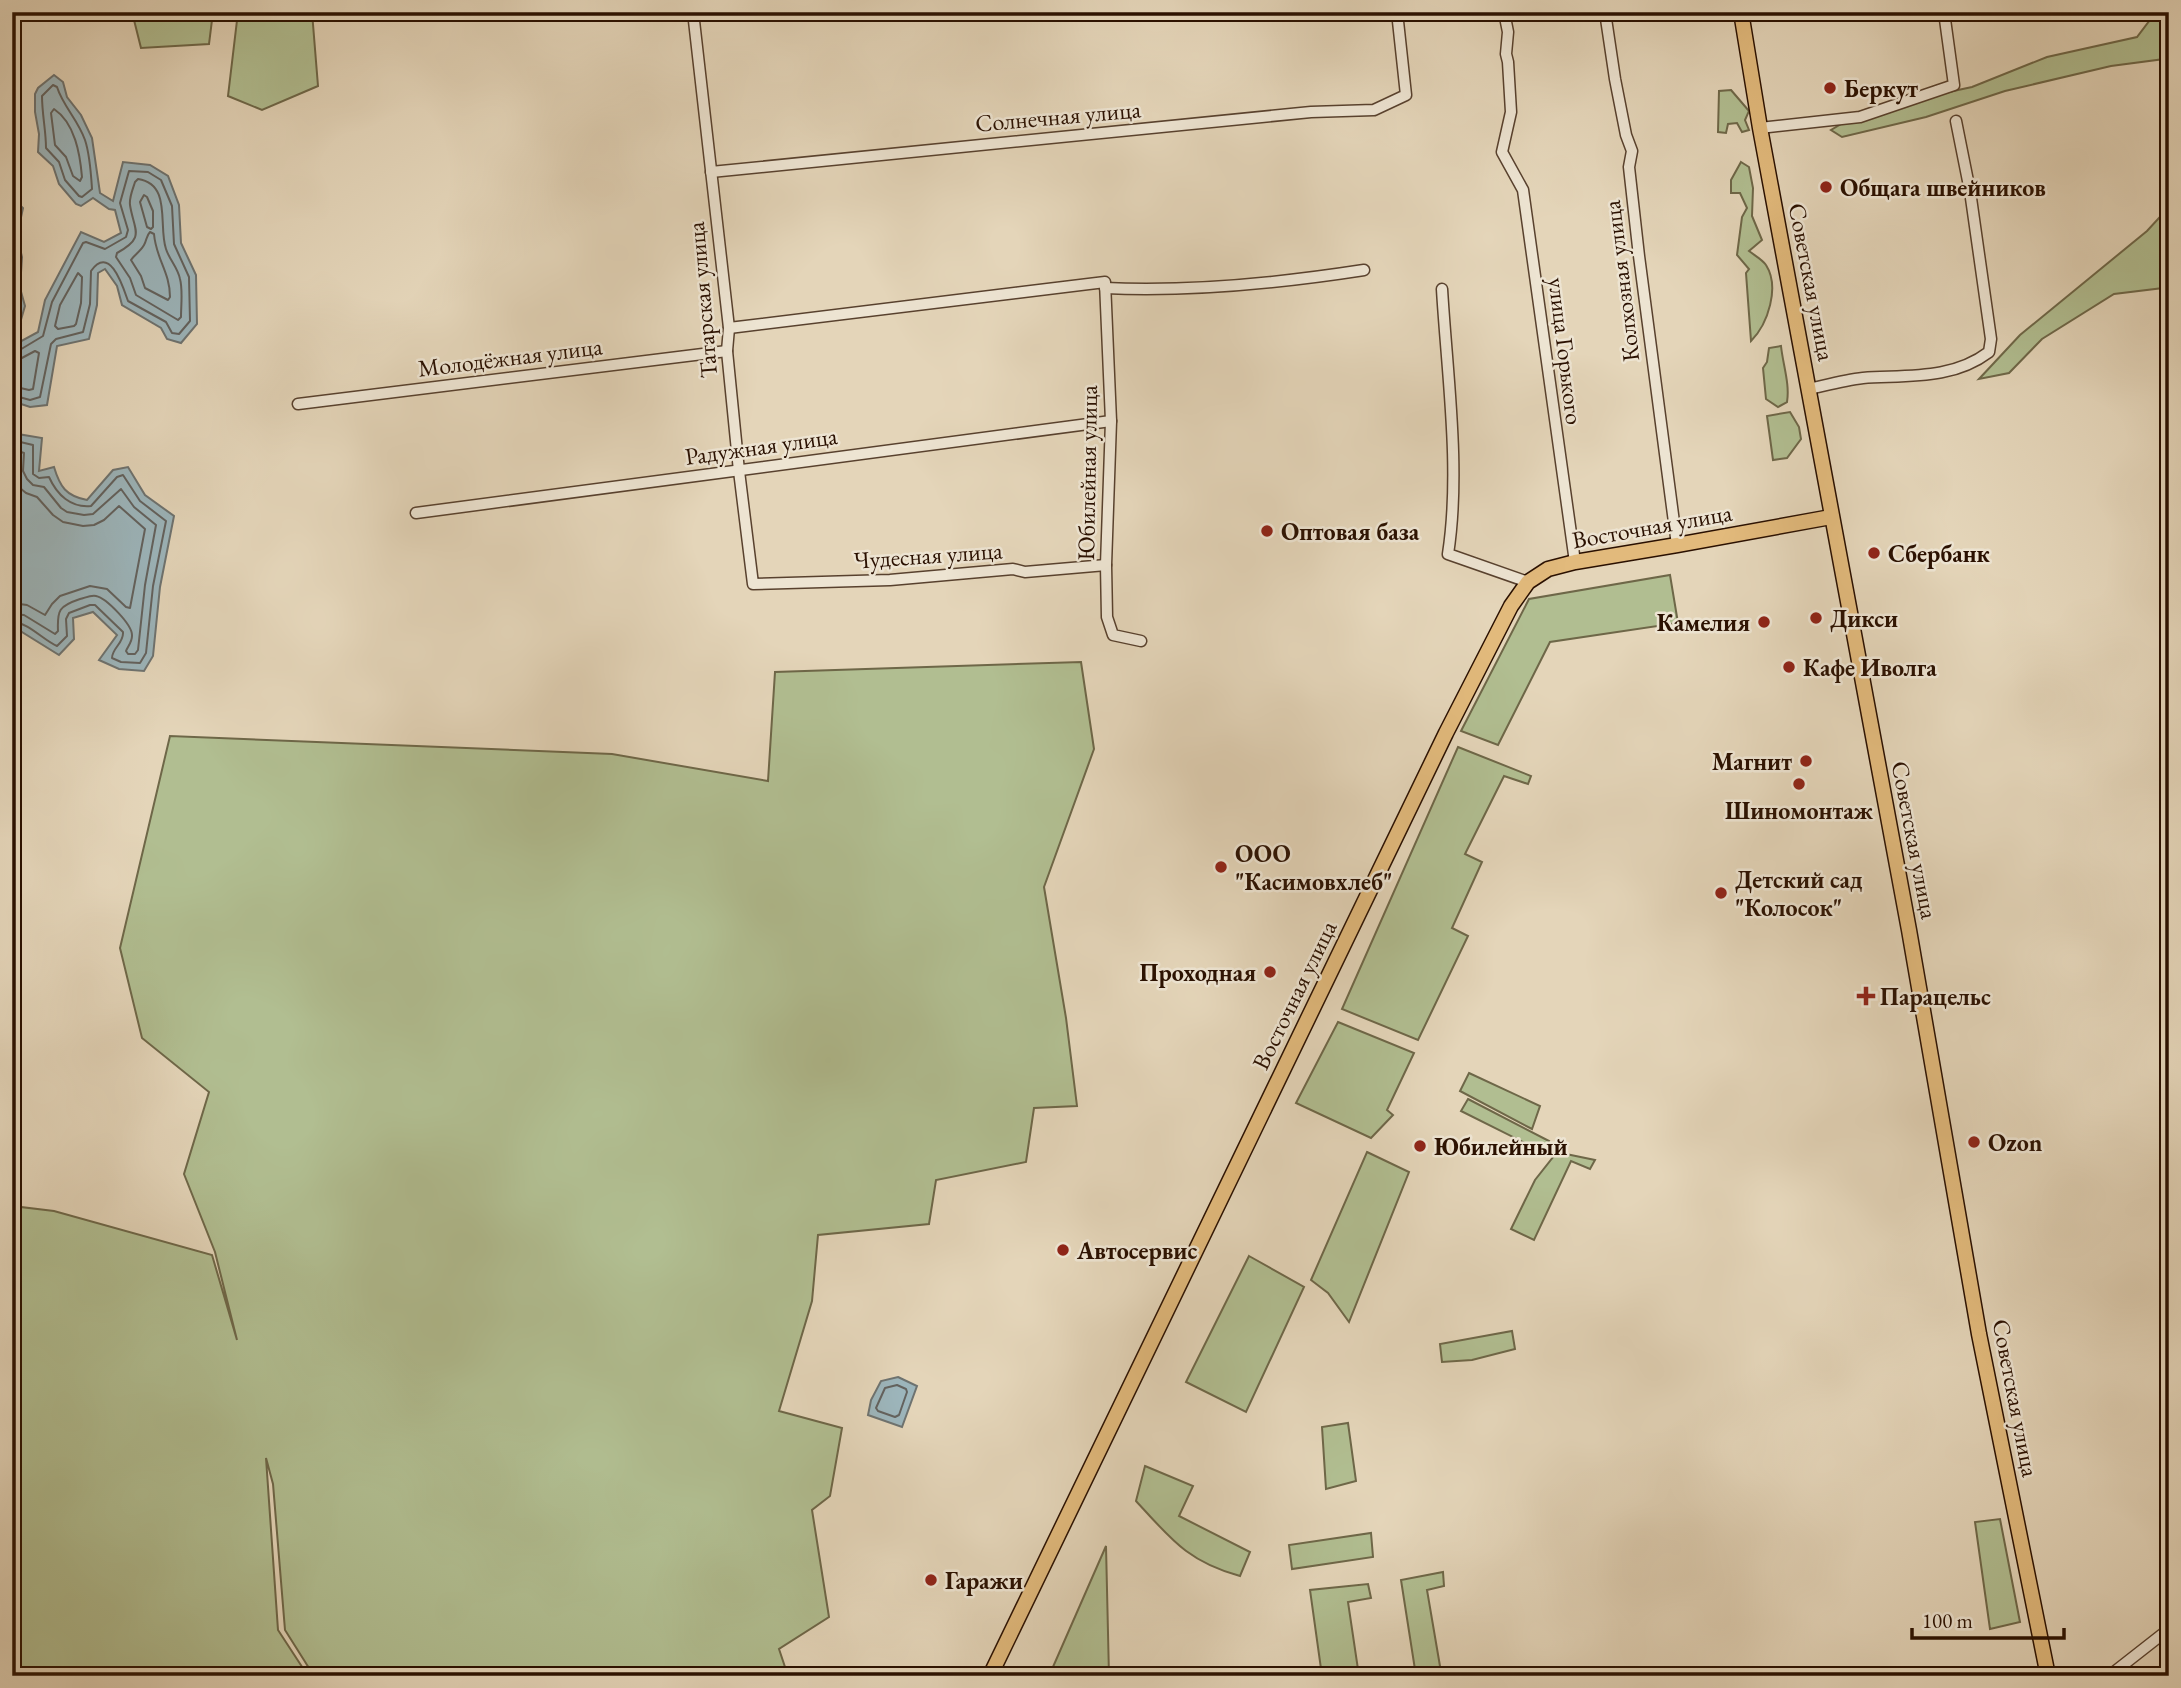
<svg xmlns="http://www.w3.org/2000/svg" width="2181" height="1688" viewBox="0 0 2181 1688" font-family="'EB Garamond',serif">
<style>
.green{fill:#b1be91;stroke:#6e6748;stroke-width:2}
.water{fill:#9cb5bb;stroke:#6e7370;stroke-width:2}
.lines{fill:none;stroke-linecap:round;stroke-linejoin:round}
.shore{stroke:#63625e;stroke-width:2}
.minor-casing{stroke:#58412e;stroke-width:13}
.major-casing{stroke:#2a1000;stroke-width:17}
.minor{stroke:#ede4d2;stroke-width:10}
.major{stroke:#e2ba7c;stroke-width:14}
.poi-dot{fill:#8f2418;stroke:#ede4d2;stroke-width:2.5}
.labels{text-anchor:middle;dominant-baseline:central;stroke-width:5;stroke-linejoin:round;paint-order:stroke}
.poi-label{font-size:24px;font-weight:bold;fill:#2a1000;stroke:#ede4d2;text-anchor:start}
.street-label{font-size:24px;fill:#2a1000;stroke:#ede4d2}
</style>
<rect width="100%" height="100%" fill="#e4d5b9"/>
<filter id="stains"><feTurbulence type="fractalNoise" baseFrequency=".00286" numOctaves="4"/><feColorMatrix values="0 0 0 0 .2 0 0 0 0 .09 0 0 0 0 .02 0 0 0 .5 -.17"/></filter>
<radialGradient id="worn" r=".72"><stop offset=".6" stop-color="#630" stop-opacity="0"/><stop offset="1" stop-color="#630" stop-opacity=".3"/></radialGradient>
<g class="green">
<polygon points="132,12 213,12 209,44 141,48"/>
<polygon points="238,12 312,12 318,86 262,110 228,96"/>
<polygon points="2156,12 2169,12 2169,48 2164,59 2111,66 2005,91 1926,117 1842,137 1831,130 1865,110 1972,87 2047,57 2137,37"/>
<polygon points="1731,90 1749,111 1745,120 1749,130 1742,132 1737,123 1728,124 1726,133 1718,132 1719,91"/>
<path d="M1741,162L1749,167L1753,188L1752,216L1762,240L1749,251C1754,255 1763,260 1766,265C1780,287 1768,324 1751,341L1746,273L1749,269L1737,255L1742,217L1747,208L1740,193H1731V180Z"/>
<polygon points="2169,207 2169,279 2163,288 2114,294 2042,339 2009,373 1979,379 2020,335 2147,231"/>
<path d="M1781,346C1783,365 1790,384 1787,402L1778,407L1766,399L1763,368L1767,362L1769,348Z"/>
<polygon points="1790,412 1799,427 1801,439 1787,458 1773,460 1767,416"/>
<polygon points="1670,575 1678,623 1550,642 1498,745 1461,731 1529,599"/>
<polygon points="1081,662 1094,749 1044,887 1066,1018 1077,1106 1034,1108 1026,1162 936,1180 929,1224 818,1235 812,1301 779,1411 842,1428 830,1496 812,1510 829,1617 779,1649 788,1676 314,1676 285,1630 273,1484 266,1458 278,1630 308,1676 12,1676 12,1206 54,1211 212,1255 237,1340 215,1252 184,1174 209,1092 142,1038 120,948 170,736 612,754 768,781 775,672"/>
<polygon points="1458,747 1531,776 1528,784 1504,776 1465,854 1482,862 1452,928 1468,936 1418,1040 1342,1009"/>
<polygon points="1338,1022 1414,1053 1387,1110 1393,1115 1371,1138 1296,1103"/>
<polygon points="1469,1073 1540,1106 1532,1129 1460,1091"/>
<polygon points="1468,1099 1549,1141 1543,1152 1461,1111"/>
<polygon points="1367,1152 1409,1172 1349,1322 1328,1293 1311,1280"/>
<polygon points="1566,1154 1595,1160 1590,1169 1571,1161 1534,1240 1511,1229 1535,1180 1554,1156"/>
<polygon points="1249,1256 1304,1287 1246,1412 1186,1382"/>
<polygon points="1512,1331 1515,1349 1472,1360 1442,1362 1440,1344"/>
<polygon points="1348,1423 1356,1481 1326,1489 1322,1427"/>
<path d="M1145,1466L1193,1486L1179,1516L1250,1552L1240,1576C1188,1562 1171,1539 1136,1501Z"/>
<polygon points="2000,1519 2020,1622 1990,1629 1975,1522"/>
<polygon points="1371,1533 1373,1557 1292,1569 1289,1545"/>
<polygon points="1106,1546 1109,1676 1049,1676"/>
<polygon points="1443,1572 1444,1586 1427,1590 1441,1672 1459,1669 1460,1676 1416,1676 1401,1580"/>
<polygon points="1368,1584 1371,1598 1348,1602 1359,1676 1322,1676 1310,1590"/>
</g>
<g class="water">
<polygon points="54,75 63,82 67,97 81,115 92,138 100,193 113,201 123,162 150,165 168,176 179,205 181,243 196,275 197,324 181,343 167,339 161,328 122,305 117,286 105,269 98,273 97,305 89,339 57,346 47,405 30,407 12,401 12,346 38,332 45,300 81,232 104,242 121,233 115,210 109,209 93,198 81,206 76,204 59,184 53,166 38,152 39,134 35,112 35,94 38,88"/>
<polygon points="12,198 23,208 17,236 22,257 20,288 25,306 20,323 12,328"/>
<path d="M12,426L18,434L42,438L39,471L54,467C60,487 66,496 87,500L113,470L128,467L145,495L174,516L160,587L153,656L144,671L119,669L99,660L117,635L93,612L73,618L74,639L59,655L17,629H12Z"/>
<polygon points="898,1377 917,1386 902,1427 868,1415 871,1400 881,1381"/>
</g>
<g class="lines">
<g class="shore">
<path d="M53,85L57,87C63,106 78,120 85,140C90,155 91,173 92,189L82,197L79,196L65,180L59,162L46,148C46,131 42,114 42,96Z"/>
<path d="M54,109C75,123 80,154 82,177L80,181L73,176L66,157L55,145L51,113Z"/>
<path d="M138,179C172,184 158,226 166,249C169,259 178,268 180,279C183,290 181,305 181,317L178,320L136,295L130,278L116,257L117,253C146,237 134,231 130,205C129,197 133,189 135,182Z"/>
<polygon points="144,195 147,197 153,211 153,227 151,229 147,227 140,202"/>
<path d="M150,232L154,234C156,259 170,272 170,297L168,300L145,288L141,276L131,260C134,255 140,252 144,245C147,240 146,236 150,232Z"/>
<polyline points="12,247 15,258 13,289 18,306 12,320"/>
<polygon points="78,273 82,277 81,303 76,324 74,326 58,329 55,326 60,305"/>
<path d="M12,351H18L43,336L52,302L83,243L86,242L105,249L126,237L128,230L120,203L129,171L148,172L161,180L172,206L174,244L189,277L190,321L179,334L172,333L166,322L128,301C123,287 110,244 91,271L90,304L83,332L56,339L51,344L40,397L30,400L12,395"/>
<polyline points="12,360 20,359 35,351 39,353 33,389 29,390 12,386"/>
<path d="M12,438L16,441L33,445V474L39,478L49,477C57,495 71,508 91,506L117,477L123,475L140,501L166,521L153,586L146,653L140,663L121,662L112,658C112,648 124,643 123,632L95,605H90L69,613L66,619L67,636L57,646C43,640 28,622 12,622"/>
<path d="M12,449L24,453L23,471L27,479L33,485L44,487L61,508L67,512L84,515L93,514L121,489L134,507L156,525L145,585L138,650L135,654H128L126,651C128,646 132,642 132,636C133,625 106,598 96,596C90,595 85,598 80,599C59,606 57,610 58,631L55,634L24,615L12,614"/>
<polyline points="12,460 13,475 20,488 26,493 37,497 53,515 63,522 83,526 94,525 104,520 119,506 145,529 130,608 126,607 107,589 90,586 60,596 52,604 45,615 27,605 12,603"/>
<polygon points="897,1385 906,1389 907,1392 899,1415 895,1417 878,1411 876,1408 885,1388"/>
</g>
<g class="minor-casing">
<g id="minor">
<polyline points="693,12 729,328 727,351 739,471 753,584 890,580 1013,569 1025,572 1106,565"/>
<polyline points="1504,12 1508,32 1506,54 1508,62 1511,112 1502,152 1523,190 1575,562"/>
<polyline points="1605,12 1615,79 1626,135 1632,151 1629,167 1639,256 1677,545"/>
<polyline points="1760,128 1860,117 1954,85 1944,12"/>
<polyline points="711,172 1311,112 1374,110 1406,95 1397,12"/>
<path d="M1105,288C1189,292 1280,283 1364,270"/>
<path d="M1442,289C1447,374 1461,470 1448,554L1528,582"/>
<polyline points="729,328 1105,282 1111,421 1106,565 1107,617 1113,635 1141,641"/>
<path d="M1809,389C1827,385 1845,380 1863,378C1907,375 1952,380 1989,352L1991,339L1970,191L1956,121"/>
<polyline points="298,404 727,351"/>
<polyline points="416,513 1111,421"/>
<polyline points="2109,1676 2169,1629"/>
</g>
</g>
<g class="major-casing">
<g id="major">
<polyline points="1741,12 1760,128 1909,930 1979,1334 2048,1676"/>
<polyline points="990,1676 1446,733 1511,606 1528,582 1548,569 1575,562 1677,545 1831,517"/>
</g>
</g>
<use href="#minor" class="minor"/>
<use href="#major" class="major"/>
</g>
<g class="poi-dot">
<circle cx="1830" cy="88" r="7"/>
<circle cx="1826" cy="187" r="7"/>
<circle cx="1267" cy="531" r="7"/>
<circle cx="1874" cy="553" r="7"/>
<circle cx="1816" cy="618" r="7"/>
<circle cx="1764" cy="622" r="7"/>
<circle cx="1789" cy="667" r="7"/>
<circle cx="1806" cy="761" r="7"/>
<circle cx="1799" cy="784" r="7"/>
<circle cx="1221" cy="867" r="7"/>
<circle cx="1721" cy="893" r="7"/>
<circle cx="1270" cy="972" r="7"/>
<path d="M1862.5 985.5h7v7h7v7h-7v7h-7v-7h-7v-7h7z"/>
<circle cx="1974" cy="1142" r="7"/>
<circle cx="1420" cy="1146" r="7"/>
<circle cx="1063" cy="1250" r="7"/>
<circle cx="931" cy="1580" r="7"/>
</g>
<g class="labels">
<g class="poi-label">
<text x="1844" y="88">Беркут</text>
<text x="1840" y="187">Общага швейников</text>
<text x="1281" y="531">Оптовая база</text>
<text x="1888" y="553">Сбербанк</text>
<text x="1830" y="618">Дикси</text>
<text x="1750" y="622" text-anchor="end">Камелия</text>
<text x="1803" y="667">Кафе Иволга</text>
<text x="1792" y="761" text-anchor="end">Магнит</text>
<text x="1799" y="810" text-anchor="middle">Шиномонтаж</text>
<text x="1235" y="853">ООО<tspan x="1235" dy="28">"Касимовхлеб"</tspan></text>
<text x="1735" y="879">Детский сад<tspan x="1735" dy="28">"Колосок"</tspan></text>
<text x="1256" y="972" text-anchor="end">Проходная</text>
<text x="1880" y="996">Парацельс</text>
<text x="1988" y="1142">Ozon</text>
<text x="1434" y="1146">Юбилейный</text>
<text x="1077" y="1250">Автосервис</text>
<text x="945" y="1580">Гаражи</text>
</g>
<g class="street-label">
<text transform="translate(1058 116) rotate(-5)">Солнечная улица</text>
<text transform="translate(1621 281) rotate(-97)">Колхозная улица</text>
<text transform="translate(1812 282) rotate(79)">Советская улица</text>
<text transform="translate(702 300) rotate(-95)">Татарская улица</text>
<text transform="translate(1566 351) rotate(83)">улица Горького</text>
<text transform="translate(510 357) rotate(-7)">Молодёжная улица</text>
<text transform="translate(761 446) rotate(-8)">Радужная улица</text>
<text transform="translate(1087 473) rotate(-89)">Юбилейная улица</text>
<text transform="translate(1652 526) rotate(-10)">Восточная улица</text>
<text transform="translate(928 555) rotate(-4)">Чудесная улица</text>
<text transform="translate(1915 840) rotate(79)">Советская улица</text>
<text transform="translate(1294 995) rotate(-64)">Восточная улица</text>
<text transform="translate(2016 1398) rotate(79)">Советская улица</text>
</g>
</g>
<rect width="2181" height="1688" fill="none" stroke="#e4d5b9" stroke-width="42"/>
<rect x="14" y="14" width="2153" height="1660" fill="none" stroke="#2a1000" stroke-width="3.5"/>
<rect x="21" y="21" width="2139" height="1646" fill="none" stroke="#2a1000" stroke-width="2"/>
<path d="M1912 1628v10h152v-10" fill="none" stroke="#2a1000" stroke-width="3.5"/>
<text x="1922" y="1628" font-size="21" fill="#2a1000" stroke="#ede4d2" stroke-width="5" paint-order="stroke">100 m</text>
<rect width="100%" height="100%" filter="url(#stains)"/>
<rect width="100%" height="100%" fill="url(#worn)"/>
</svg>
